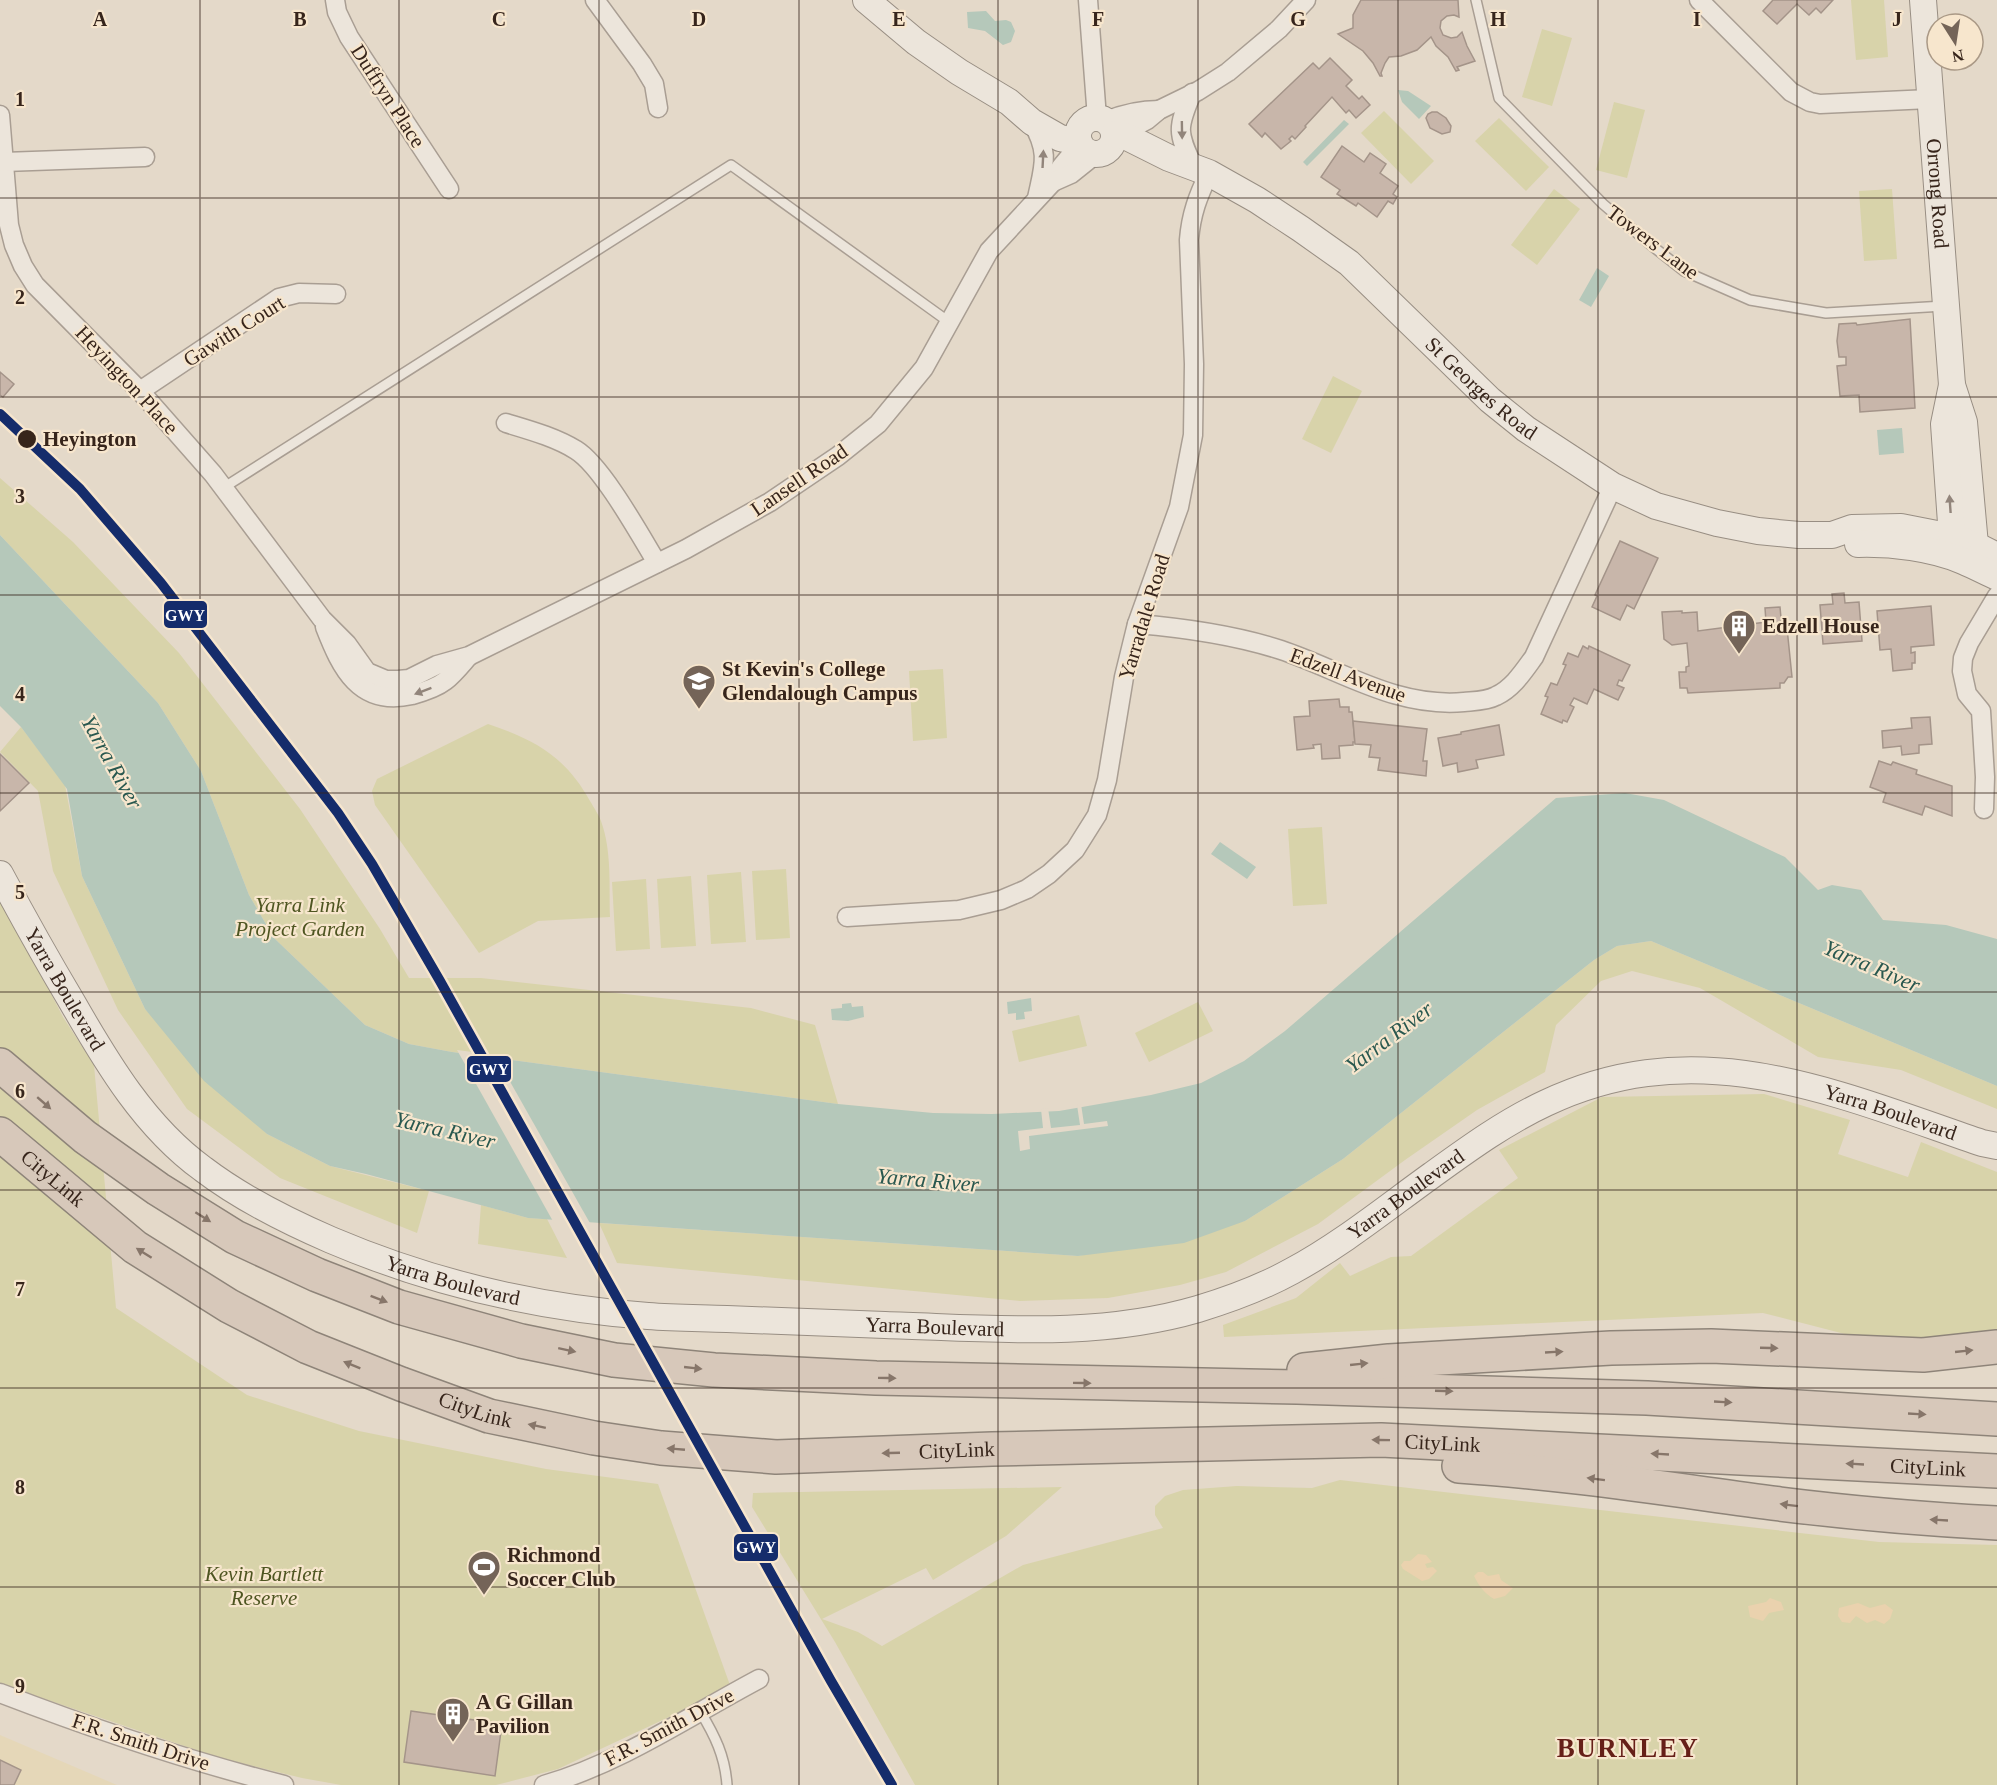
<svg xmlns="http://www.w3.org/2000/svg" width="1997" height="1785" viewBox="0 0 1997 1785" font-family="'Times New Roman',serif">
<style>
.farmland{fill:#e5d7b8}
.green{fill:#d8d3aa}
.sand{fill:#ead2ae}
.water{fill:#b5c8ba}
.pier{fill:#e4d9c9}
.building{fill:#c8b6aa;stroke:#a49489;stroke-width:1.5}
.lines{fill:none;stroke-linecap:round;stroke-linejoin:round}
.lane-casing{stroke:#a99e93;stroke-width:12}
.street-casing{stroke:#a99e93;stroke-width:21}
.secondary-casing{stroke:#988e83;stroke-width:28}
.highway-casing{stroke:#8e8479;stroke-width:36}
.lane{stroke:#ece5db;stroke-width:9}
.street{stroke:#ece5db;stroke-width:18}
.secondary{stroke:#ece5db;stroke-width:26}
.highway{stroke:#d7c8ba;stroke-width:33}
.rail-1-casing{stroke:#f7e6cd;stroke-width:15}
.rail-1{stroke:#152c6b;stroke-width:10}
.oneway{fill:#92857b}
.oneway2{fill:#87766a}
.grid{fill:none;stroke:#37251b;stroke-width:1.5;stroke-opacity:0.55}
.stop-dot{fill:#37251b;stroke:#f7e6cd;stroke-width:2}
.labels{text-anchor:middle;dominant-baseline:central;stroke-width:4.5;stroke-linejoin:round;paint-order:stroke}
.street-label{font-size:21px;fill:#37251b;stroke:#f7e6cd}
.stop-label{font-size:21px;font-weight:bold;fill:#37251b;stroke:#f7e6cd;text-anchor:start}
.poi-label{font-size:21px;font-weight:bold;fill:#37251b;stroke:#f7e6cd;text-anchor:start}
.park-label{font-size:21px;font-style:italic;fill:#4e5521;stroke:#f7e6cd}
.water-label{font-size:22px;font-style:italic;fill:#29584f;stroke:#f7e6cd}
.district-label{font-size:27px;font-weight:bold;letter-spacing:1.5px;fill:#661f18;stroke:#f7e6cd}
.grid-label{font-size:20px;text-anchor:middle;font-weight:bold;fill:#37251b;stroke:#f7e6cd;stroke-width:4.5;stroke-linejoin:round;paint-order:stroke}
.line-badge{stroke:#f7e6cd;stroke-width:2}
.badge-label{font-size:16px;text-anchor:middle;font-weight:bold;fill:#fff}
</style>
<rect width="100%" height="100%" fill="#e4d9c9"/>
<polygon class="farmland" points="0,1735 117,1785 0,1785"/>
<g class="green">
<polygon points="1851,0 1884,0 1888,57 1856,60"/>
<polygon points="1542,29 1572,38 1552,106 1522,97"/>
<polygon points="1614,102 1645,110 1627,178 1596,170"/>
<polygon points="1384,111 1434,161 1411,184 1361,133"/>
<polygon points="1499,118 1549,167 1526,191 1475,141"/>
<polygon points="1554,189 1580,209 1537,265 1511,245"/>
<polygon points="1892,189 1897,259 1864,261 1859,191"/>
<polygon points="1333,376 1362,391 1331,453 1302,439"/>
<polygon points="0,478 73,542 179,653 300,809 380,929 409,978 481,978 751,1008 815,1025 838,1104 452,1052 409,1044 365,1025 274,938 249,895 201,771 158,703 0,535"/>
<polygon points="943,669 947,738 913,741 909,671"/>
<path d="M488,724C535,740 565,756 590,801C594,808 599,815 601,821C612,851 609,886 610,917L538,921L479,953L375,805L372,791L377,779Z"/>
<polygon points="21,727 65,785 82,876 145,1009 267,1134 330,1166 429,1191 417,1233 280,1178 187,1109 118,1010 53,871 38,791 0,752"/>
<polygon points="1322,827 1327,904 1293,906 1288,829"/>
<polygon points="786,869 790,938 756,940 752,871"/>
<polygon points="741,872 746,942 711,944 707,875"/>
<polygon points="691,876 696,946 661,948 657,879"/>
<polygon points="646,879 650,949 616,951 612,882"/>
<polygon points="0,895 63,1017 94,1065 116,1308 247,1395 359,1431 546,1469 658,1484 731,1688 558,1769 496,1785 341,1785 302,1778 217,1757 0,1684"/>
<polygon points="1651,941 1997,1086 1997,1109 1901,1070 1818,1057 1700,988 1632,971 1601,981 1556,1025 1545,1072 1477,1110 1405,1160 1318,1224 1226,1272 1180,1285 1108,1298 1020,1301 617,1263 599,1223 1078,1256 1245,1221 1343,1159 1594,960 1617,946"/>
<polygon points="1198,1002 1213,1031 1149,1062 1135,1033"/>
<polygon points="1079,1015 1087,1046 1019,1062 1012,1031"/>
<polygon points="1764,1094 1850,1120 1838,1154 1908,1177 1921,1142 1997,1172 1997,1340 1872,1341 1763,1313 1224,1337 1223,1325 1296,1298 1340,1263 1350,1276 1391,1257 1411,1256 1518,1178 1499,1150 1602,1097"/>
<polygon points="481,1205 528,1218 547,1219 567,1258 478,1244"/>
<polygon points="1340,1480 1879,1542 1997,1545 1997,1785 915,1785 835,1642 752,1507 753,1493 1062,1487 1006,1536 933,1580 926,1568 822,1619 858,1632 882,1646 1023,1565 1163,1528 1155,1515 1155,1506 1165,1496 1183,1490 1237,1486 1312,1488"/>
</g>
<g class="sand">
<polygon points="1418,1554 1426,1555 1432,1562 1425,1564 1427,1568 1433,1567 1437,1571 1429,1579 1422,1581 1403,1569 1401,1565 1404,1561 1410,1561"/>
<path d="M1478,1572H1483L1488,1576L1499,1574L1501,1580L1513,1588L1505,1596L1494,1599C1484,1593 1479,1586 1474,1576Z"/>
<polygon points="1770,1598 1781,1602 1784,1610 1769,1613 1763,1621 1750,1617 1748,1606 1766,1602"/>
<polygon points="1858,1603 1870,1608 1885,1604 1893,1610 1890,1619 1884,1624 1875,1620 1867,1623 1856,1616 1850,1623 1842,1622 1838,1616 1839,1608"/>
</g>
<g class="water">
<polygon points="986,11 995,21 1006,20 1011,22 1015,31 1011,42 1003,45 985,31 968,28 967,12"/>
<polygon points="1398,90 1408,91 1431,106 1419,119 1402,102"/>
<polygon points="1344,120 1349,124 1307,166 1303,162"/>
<polygon points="1597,268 1609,276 1591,307 1579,300"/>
<polygon points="1902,428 1904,453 1879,455 1877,430"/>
<polygon points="0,535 158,703 201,771 249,895 274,938 365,1025 409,1044 452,1052 838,1104 933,1113 992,1114 1059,1111 1151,1095 1201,1083 1244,1061 1285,1031 1556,798 1625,793 1664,800 1785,857 1818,890 1832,885 1861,890 1883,920 1946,925 1997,939 1997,1086 1651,941 1617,946 1594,960 1343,1159 1245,1221 1184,1243 1078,1256 528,1218 366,1174 330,1166 267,1134 204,1081 145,1009 82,876 67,789 21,727 0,706"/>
<polygon points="1220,842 1256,867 1247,879 1211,854"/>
<polygon points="1031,998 1032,1011 1024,1012 1025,1019 1016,1020 1016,1013 1008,1014 1007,1002"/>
<polygon points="851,1003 852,1007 863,1006 864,1017 848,1021 832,1020 831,1009 842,1008 842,1004"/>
</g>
<g class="pier">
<polygon points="457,1050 495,1055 591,1225 554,1223"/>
<polygon points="1081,1104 1084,1124 1107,1121 1108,1126 1029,1136 1030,1149 1020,1151 1018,1131 1043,1128 1041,1109 1048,1108 1051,1128 1080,1125 1077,1105"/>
</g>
<g class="building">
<polygon points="1361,0 1458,0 1459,17 1454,15 1447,16 1441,21 1440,28 1443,35 1451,38 1457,37 1462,32 1467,46 1475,61 1457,67 1459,70 1456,71 1448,57 1436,46 1431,37 1417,50 1401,56 1389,57 1385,63 1381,73 1382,76 1380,76 1373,63 1363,51 1338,34 1353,28 1353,15"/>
<polygon points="1773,0 1833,0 1821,13 1816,8 1809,15 1797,4 1777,24 1763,11"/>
<polygon points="1330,58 1352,80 1346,86 1359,99 1362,96 1370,105 1356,118 1349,110 1346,113 1332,97 1305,126 1306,127 1295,139 1292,136 1289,139 1291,141 1281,149 1265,133 1262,137 1249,124 1313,63 1319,69"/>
<polygon points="1432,112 1437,112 1446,118 1451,126 1450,132 1442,134 1430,128 1426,118 1428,114"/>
<polygon points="1342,146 1364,162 1370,153 1386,164 1380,173 1398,186 1393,194 1397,197 1393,204 1388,201 1377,217 1358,203 1356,206 1337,194 1340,190 1321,177"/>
<polygon points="1910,319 1915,408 1860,412 1859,395 1840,396 1837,366 1846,365 1846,357 1839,357 1837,341 1839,324 1856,323 1857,325"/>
<polygon points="0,372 14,384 3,397 0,395"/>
<polygon points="1620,541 1658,558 1634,609 1627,605 1620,620 1592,607 1597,596 1595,595"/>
<polygon points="1844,593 1845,603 1859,602 1862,641 1823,644 1820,605 1833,604 1832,594"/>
<polygon points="1931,606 1934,645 1911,647 1911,653 1915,652 1915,663 1912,663 1912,669 1893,671 1891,649 1880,650 1877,611"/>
<polygon points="1780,607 1782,629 1787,628 1792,677 1788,677 1784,683 1780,683 1780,688 1688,693 1687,688 1680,688 1679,672 1686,672 1686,667 1689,666 1687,643 1672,645 1664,639 1662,612 1682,611 1682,613 1697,612 1698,631 1766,622 1765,608"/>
<polygon points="1583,646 1588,649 1589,646 1630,665 1622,681 1619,680 1617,685 1624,688 1618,700 1594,689 1587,704 1574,698 1570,705 1574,707 1567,722 1563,720 1562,723 1541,714 1548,697 1545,696 1551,683 1557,685 1566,665 1563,664 1568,653 1578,657"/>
<polygon points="1339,699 1340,707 1349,707 1349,712 1352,712 1355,742 1353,742 1353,745 1339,746 1340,758 1322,759 1321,744 1313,745 1314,748 1297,750 1294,717 1310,716 1309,701"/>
<polygon points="1930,717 1932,744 1919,745 1919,753 1902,755 1901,746 1883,748 1882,731 1912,728 1911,718"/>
<polygon points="1353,721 1427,729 1423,761 1427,761 1426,776 1378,770 1380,758 1369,757 1371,745 1355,744"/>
<polygon points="1499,725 1504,755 1476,760 1478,768 1458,772 1457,763 1443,766 1438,738 1461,734 1461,732"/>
<polygon points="0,754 29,783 0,811"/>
<polygon points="1879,761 1891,765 1893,762 1917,770 1916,774 1952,786 1952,816 1925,806 1922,815 1883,802 1886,793 1870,787"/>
<polygon points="411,1711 502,1724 495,1776 404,1762"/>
<polygon points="0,1760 21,1770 14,1785 0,1785"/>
</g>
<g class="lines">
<g class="lane-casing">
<g id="lane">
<polyline points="1476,0 1499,98 1603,204 1651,245 1684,271 1750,300 1826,313 1944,306"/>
<polyline points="223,488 731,165 949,322"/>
<path d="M700,1711C715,1736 725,1756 727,1785"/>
</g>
</g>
<g class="street-casing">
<g id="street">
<polyline points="335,0 337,12 349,37 449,189"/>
<polyline points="595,0 642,64 654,84 658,108"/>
<polyline points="1088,0 1097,118"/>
<polyline points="1699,0 1791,92 1810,102 1820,104 1930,99"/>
<path d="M1192,93C1177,128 1177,132 1193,166"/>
<polyline points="0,115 9,225 14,245 23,266 35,285 140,391 213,474 322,619 347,644 367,672 386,680 398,680 409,679 437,665 469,656 686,549 770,502 838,456 878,424 924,368 989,251 1052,183 1061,167 1080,144"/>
<path d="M1106,121C1123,114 1140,110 1159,110"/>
<path d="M1032,122C1050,153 1044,165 1037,198"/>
<polyline points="1113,132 1130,129 1147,120 1159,110 1198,91 1228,72 1279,29 1306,0"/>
<polyline points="4,162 145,157"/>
<polyline points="1053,182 1071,174 1096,154"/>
<polyline points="140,391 279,298 299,293 336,294"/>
<path d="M506,423C529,430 555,437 576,450C602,466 640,535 657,563"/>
<path d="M1137,624C1185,628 1235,635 1281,650C1343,671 1396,708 1464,702C1474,701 1487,701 1496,696C1513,688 1523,672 1534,657L1613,486"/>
<path d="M325,627C341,668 359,707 412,695C423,692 436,688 445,681C454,674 461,665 468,657"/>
<polyline points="1984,809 1985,777 1981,711 1967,694 1962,671 1963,658 1969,643 1997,596"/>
<path d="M847,917L959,910L1001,900L1027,889L1049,874L1075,850L1097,815L1107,780L1124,677L1137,624L1179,507L1193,435L1194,364L1189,240C1191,214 1198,196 1209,173"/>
<path d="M0,1693C91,1728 189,1761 284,1785"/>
<path d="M544,1785C621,1763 689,1716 759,1679"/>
</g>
</g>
<g class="secondary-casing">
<g id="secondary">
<polyline points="866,0 916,42 959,72 1009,102 1032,122 1060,138 1079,142"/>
<path id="s1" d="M1923,0L1952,385L1964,422L1975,545"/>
<circle cx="1096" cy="136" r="18"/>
<path id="s2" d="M1114,134L1127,137L1169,158L1209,173L1257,200L1301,229L1349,263L1490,400L1526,429L1613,486L1656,506L1717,523L1758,531L1799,535H1832L1852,528L1901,527L1952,537L1975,545L1997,556"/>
<polyline points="1952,385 1944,424 1952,537 1962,560"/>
<path d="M1858,544C1892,543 1932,548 1963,561C1975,566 1986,572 1997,577"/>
<path id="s3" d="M0,874C23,917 47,960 72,1002C107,1063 145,1127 203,1169C241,1198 287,1221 331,1240C432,1283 538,1308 648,1316C674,1318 700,1318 727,1319C779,1321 832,1323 885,1325C989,1328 1096,1339 1198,1309C1231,1299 1263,1287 1292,1271C1342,1244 1386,1208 1432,1175C1468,1149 1505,1122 1546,1103C1698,1031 1835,1093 1982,1143L1997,1146"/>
</g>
</g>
<g class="highway-casing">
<g id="highway">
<polyline points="0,1065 85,1137 158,1189 235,1237 317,1275 399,1307 521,1341 614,1360 714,1370 876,1378 1297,1387 1647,1398 1997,1419"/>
<path id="s4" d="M0,1134L135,1247L229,1306L308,1347L401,1384L489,1416L594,1438L661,1448L776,1457L992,1449L1381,1440L1997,1471"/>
<polyline points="1304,1370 1389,1361 1611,1348 1711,1346 1923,1355 1997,1347"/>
<path d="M1459,1466C1567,1473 1673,1490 1780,1504C1852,1513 1924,1519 1997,1523"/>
</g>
</g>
<use href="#lane" class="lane"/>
<use href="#street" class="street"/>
<use href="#secondary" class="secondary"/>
<use href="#highway" class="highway"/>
<g class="rail-1-casing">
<polyline id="rail-1" points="0,414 80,489 161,583 338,813 372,864 440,981 831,1681 892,1785"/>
</g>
<use href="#rail-1" class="rail-1"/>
</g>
<defs><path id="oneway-solid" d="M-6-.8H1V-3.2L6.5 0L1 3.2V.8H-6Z" transform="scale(1.5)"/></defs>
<g class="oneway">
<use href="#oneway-solid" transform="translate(1182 130) rotate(89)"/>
<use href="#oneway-solid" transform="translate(1043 159) rotate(-87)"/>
<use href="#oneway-solid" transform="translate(1950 504) rotate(-94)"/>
<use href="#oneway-solid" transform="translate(423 691) rotate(159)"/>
</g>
<g class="oneway2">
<use href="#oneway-solid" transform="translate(44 1103) rotate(41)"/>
<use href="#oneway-solid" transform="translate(203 1217) rotate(32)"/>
<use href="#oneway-solid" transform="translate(144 1253) rotate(-148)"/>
<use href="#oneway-solid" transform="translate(379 1299) rotate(21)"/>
<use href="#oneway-solid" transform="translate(1769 1348) rotate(2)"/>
<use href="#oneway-solid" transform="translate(567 1350) rotate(12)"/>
<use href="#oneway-solid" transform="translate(1964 1351) rotate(-6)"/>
<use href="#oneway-solid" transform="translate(1554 1352) rotate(-3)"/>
<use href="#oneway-solid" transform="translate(1359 1364) rotate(-6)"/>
<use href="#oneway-solid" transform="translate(352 1365) rotate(-158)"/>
<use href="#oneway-solid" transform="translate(693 1368) rotate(6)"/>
<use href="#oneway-solid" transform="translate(887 1378) rotate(1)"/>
<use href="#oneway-solid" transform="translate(1082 1383) rotate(1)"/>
<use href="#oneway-solid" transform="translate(1444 1391) rotate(2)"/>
<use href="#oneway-solid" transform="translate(1723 1402) rotate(3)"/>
<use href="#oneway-solid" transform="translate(1917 1414) rotate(3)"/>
<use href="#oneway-solid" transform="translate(537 1426) rotate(-168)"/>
<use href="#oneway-solid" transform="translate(1381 1440) rotate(-179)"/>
<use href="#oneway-solid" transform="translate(676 1449) rotate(-175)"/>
<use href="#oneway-solid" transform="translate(891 1453) rotate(178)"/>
<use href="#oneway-solid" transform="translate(1660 1454) rotate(-177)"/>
<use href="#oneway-solid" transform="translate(1855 1464) rotate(-177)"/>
<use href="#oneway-solid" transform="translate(1596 1479) rotate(-173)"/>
<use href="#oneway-solid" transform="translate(1789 1505) rotate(-173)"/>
<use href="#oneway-solid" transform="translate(1939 1520) rotate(-177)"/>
</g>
<path class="grid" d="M200,0V1785M399,0V1785M599,0V1785M799,0V1785M998,0V1785M1198,0V1785M1398,0V1785M1598,0V1785M1797,0V1785M0,198H1997M0,397H1997M0,595H1997M0,793H1997M0,992H1997M0,1190H1997M0,1388H1997M0,1587H1997"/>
<defs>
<g id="building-pin" transform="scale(1.725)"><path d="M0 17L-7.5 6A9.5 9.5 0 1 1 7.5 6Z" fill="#746458" stroke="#f7e6cd"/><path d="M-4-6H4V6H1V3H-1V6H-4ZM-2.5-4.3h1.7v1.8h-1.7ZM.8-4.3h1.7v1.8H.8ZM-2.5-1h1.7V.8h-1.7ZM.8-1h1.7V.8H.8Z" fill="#fff"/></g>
<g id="school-pin" transform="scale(1.725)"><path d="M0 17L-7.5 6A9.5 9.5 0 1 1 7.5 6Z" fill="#746458" stroke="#f7e6cd"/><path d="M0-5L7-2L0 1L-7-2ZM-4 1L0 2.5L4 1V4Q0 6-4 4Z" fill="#fff"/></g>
<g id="stadium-pin" transform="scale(1.725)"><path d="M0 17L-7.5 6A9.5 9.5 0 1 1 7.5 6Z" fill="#746458" stroke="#f7e6cd"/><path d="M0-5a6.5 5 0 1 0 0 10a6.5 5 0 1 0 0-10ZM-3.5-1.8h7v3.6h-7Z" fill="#fff"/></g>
</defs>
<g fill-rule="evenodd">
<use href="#building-pin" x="1739" y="626"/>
<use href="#school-pin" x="699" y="681"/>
<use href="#stadium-pin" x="484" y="1567"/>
<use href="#building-pin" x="453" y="1714"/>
</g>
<circle class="stop-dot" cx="27" cy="439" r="10"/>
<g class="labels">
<g class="street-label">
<text transform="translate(388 96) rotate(57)">Duffryn Place</text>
<text stroke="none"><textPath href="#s1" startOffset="194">Orrong Road</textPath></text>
<text transform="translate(1653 242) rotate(37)">Towers Lane</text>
<text transform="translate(234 331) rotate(-32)">Gawith Court</text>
<text transform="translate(127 380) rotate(47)">Heyington Place</text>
<text stroke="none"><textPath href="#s2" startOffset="452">St Georges Road</textPath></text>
<text transform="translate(799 480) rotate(-34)">Lansell Road</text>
<text transform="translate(1144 617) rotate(-73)">Yarradale Road</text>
<text transform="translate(1348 675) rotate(20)">Edzell Avenue</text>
<text stroke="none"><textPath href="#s3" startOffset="132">Yarra Boulevard</textPath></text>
<text stroke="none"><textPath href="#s3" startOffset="2148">Yarra Boulevard</textPath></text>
<text stroke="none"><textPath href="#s4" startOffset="69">CityLink</textPath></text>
<text stroke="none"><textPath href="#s3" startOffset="1626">Yarra Boulevard</textPath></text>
<text stroke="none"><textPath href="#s3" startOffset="636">Yarra Boulevard</textPath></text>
<text stroke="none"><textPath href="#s3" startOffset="1122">Yarra Boulevard</textPath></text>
<text stroke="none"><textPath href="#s4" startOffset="555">CityLink</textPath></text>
<text stroke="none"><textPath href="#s4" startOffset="1527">CityLink</textPath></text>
<text stroke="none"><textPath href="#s4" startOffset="1041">CityLink</textPath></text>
<text stroke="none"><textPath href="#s4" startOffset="2013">CityLink</textPath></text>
<text transform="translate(669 1727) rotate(-28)">F.R. Smith Drive</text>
<text transform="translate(141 1742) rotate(18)">F.R. Smith Drive</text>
</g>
<g class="stop-label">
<text x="43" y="439">Heyington</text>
</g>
<g class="poi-label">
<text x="1762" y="626">Edzell House</text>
<text x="722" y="669">St Kevin's College<tspan x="722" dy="24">Glendalough Campus</tspan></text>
<text x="507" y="1555">Richmond<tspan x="507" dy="24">Soccer Club</tspan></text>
<text x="476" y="1702">A G Gillan<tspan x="476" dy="24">Pavilion</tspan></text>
</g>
<g class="park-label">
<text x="300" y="905">Yarra Link<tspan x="300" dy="24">Project Garden</tspan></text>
<text x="264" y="1574">Kevin Bartlett<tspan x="264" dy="24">Reserve</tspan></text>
</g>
<g class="water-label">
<text transform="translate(112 762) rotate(61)">Yarra River</text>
<text transform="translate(1872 966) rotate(23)">Yarra River</text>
<text transform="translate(1389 1037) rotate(-37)">Yarra River</text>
<text transform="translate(445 1130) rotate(13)">Yarra River</text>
<text transform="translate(928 1180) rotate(5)">Yarra River</text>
</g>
<g class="district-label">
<text x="1628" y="1748">BURNLEY</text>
</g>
</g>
<g class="grid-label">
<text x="100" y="26">A</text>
<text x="300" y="26">B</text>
<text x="499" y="26">C</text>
<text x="699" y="26">D</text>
<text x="899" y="26">E</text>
<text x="1098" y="26">F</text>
<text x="1298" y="26">G</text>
<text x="1498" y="26">H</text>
<text x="1697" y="26">I</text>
<text x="1897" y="26">J</text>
<text x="20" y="106">1</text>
<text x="20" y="304">2</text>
<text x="20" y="503">3</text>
<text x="20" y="701">4</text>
<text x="20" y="899">5</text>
<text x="20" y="1098">6</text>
<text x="20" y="1296">7</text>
<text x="20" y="1494">8</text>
<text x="20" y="1693">9</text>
</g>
<g class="line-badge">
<rect x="163" y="600" width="45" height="29" rx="6" fill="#152c6b"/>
<rect x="466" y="1055" width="46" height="28" rx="6" fill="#152c6b"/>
<rect x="733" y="1533" width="46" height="29" rx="6" fill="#152c6b"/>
</g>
<g class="badge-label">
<text x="185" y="621">GWY</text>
<text x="489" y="1075">GWY</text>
<text x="756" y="1553">GWY</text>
</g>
<g transform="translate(1955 42) rotate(168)"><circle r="28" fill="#f7e6cd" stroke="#aa9986" stroke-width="1.5"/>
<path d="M0-4.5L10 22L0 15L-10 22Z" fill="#746458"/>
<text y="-9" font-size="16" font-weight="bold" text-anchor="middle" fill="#37251b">N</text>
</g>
</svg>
